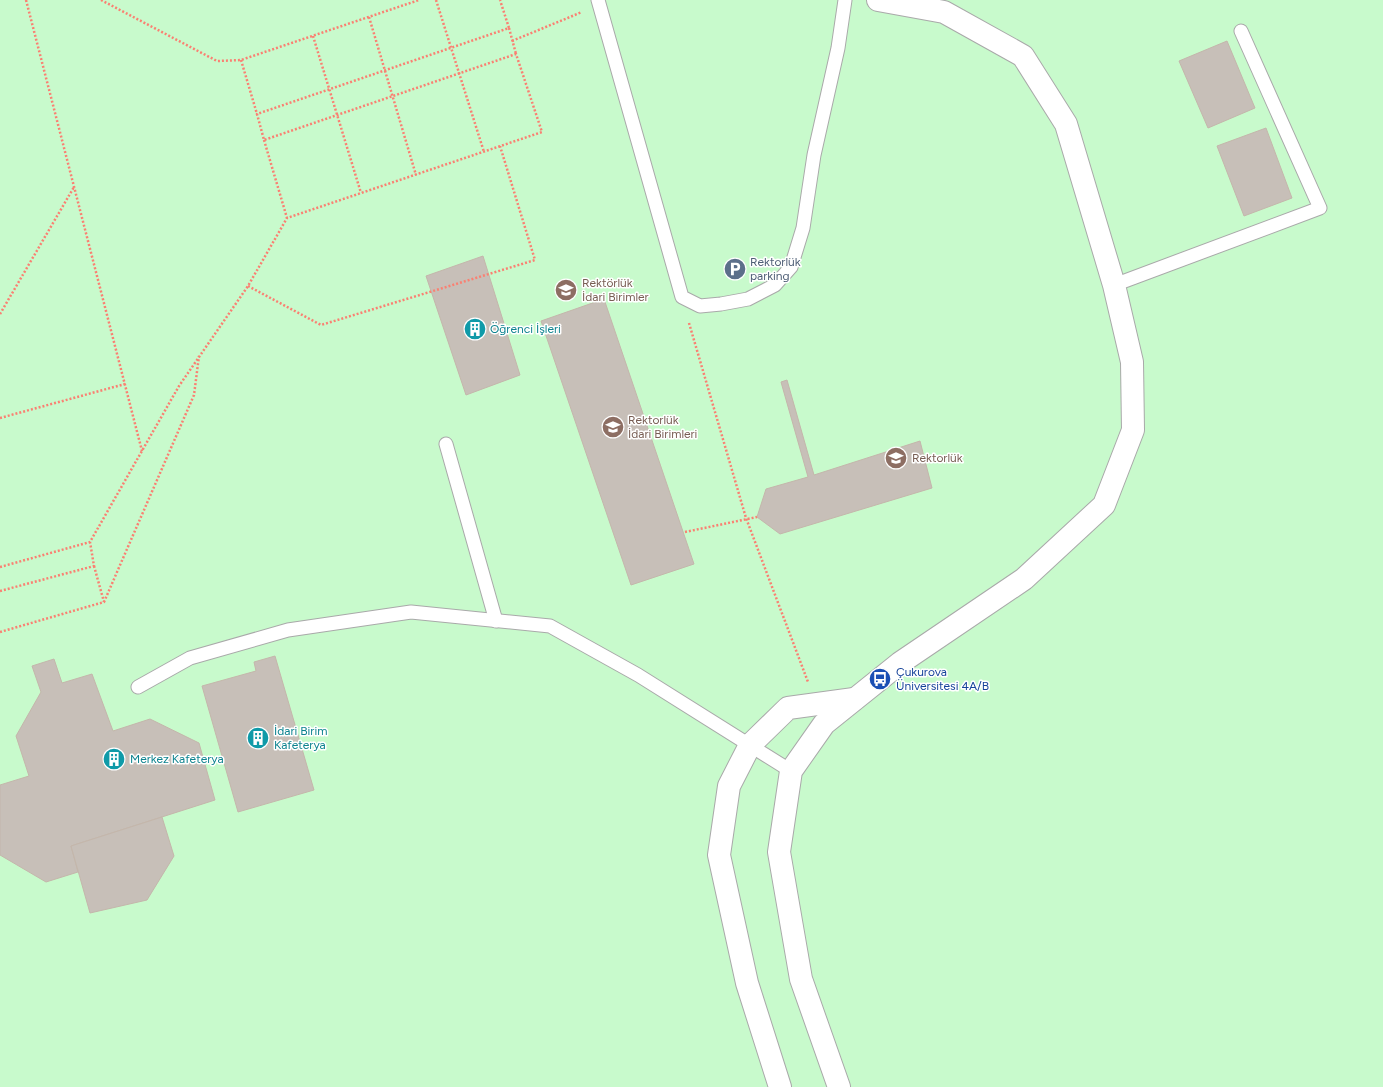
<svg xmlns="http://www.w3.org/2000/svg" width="1383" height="1087" viewBox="0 0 1383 1087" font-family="Figtree,sans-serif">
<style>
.park{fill:#c8facc}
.building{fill:#c7bfb8;stroke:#c4b6ab}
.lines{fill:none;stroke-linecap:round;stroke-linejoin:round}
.service-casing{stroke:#a9a9a9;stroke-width:15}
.tertiary-casing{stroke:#a9a9a9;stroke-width:24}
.path{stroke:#fa8072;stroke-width:2.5;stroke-dasharray:2 2;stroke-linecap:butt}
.service{stroke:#fff;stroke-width:13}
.tertiary{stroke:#fff;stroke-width:22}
.path-bridge{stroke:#fa8072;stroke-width:2.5;stroke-dasharray:2 2;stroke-linecap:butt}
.labels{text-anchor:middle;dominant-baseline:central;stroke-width:3;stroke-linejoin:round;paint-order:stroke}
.service-label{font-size:12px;fill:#4e5e75;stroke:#fff;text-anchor:start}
.education-label{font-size:12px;fill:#785e54;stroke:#fff;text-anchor:start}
.culture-label{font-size:12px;fill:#0d838f;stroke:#fff;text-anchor:start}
.transit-label{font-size:12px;fill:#164399;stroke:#fff;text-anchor:start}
</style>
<rect width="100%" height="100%" fill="#f2efe9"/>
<rect class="park" x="0" y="0" width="1383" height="1087"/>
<g class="building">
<polygon points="1227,41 1255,108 1208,128 1179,61"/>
<polygon points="1266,128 1292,198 1244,216 1217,146"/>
<polygon points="483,256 520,375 466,395 426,276"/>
<polygon points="604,299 694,564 631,585 541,321"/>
<polygon points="787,380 814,475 920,441 932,488 780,534 757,517 766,489 808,477 781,382"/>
<polygon points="275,656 314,790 238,812 202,686 256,671 254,662"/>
<polygon points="54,659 62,683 92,674 113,731 150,719 199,743 215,800 71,846 78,872 46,882 0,855 0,785 29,776 16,736 41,692 32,666"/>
<polygon points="162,817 174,856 147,900 90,913 71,846"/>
</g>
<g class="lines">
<g class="service-casing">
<g id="service">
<polyline points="598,0 682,297 700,306 721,304 748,299 775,285 791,267 803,228 814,155 838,48 845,0"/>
<polyline points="1114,285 1320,208 1241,31"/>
<polyline points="446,444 496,621"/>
<polyline points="138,687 190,658 288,630 411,612 550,626 638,675 791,771"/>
</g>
</g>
<g class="tertiary-casing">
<g id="tertiary">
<polyline points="780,1087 747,983 719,855 729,786 750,745 788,708 854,699"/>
<polyline points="839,1087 801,979 779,852 791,771 824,724 900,663 1024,579 1104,505 1133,430 1132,362 1114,285 1066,124 1023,56 944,12 878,0"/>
</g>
</g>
<g class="path">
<polyline points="26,0 142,451"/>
<polyline points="101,0 217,61 241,60 419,0"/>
<polyline points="436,0 484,152"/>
<polyline points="369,17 416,175"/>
<polyline points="509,28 516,54"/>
<polyline points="313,36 361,193"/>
<polyline points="512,41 582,12"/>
<polyline points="241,60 257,114"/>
<polyline points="264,140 287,218"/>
<polyline points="248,286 321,325 535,260 500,146"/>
<polyline points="0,314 74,187"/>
<polyline points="689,323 746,518 808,682"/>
<polyline points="0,418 125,384"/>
<polyline points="94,566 104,602"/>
<polyline points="0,567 90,542"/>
<polyline points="0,591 94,566 90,542 179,386 248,286 287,218 542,132 516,54 264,140 257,114 509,28 500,0"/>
<polyline points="0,632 104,602 194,395 199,356"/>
</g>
<use href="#service" class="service"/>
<use href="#tertiary" class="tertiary"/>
<polyline class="path-bridge" points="685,532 757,517"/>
</g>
<defs>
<g id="parking-disc" transform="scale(1.15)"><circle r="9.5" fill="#5c6f8a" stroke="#fff"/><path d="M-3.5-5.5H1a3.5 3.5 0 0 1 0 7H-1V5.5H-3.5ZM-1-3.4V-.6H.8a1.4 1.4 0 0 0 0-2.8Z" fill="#fff"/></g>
<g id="university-disc" transform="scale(1.15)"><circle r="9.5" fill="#8d6e63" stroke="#fff"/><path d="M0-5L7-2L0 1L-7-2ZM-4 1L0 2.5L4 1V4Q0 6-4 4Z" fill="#fff"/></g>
<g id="building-disc" transform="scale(1.15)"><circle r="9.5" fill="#0f9aa8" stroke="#fff"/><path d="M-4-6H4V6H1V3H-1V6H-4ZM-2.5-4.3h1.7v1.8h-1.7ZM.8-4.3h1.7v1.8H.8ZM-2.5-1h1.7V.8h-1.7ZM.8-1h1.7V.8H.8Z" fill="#fff"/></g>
<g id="bus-disc" transform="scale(1.15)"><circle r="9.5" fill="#1a4fb4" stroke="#fff"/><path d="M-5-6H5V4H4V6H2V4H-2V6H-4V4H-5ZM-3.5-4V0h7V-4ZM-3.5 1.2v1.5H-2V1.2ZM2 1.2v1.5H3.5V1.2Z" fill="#fff"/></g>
</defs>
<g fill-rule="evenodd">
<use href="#parking-disc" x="735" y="269"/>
<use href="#university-disc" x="566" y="290"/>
<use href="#building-disc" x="475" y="329"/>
<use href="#university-disc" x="613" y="427"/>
<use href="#university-disc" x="896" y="458"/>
<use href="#bus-disc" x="880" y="679"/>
<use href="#building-disc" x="258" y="738"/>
<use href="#building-disc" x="114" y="759"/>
</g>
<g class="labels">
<g class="service-label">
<text x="750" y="262">Rektorlük<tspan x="750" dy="14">parking</tspan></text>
</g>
<g class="education-label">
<text x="582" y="283">Rektörlük<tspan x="582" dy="14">İdari Birimler</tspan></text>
<text x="628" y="420">Rektorlük<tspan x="628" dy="14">İdari Birimleri</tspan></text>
<text x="912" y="458">Rektorlük</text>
</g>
<g class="culture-label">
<text x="490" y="329">Öğrenci İşleri</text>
<text x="274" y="731">İdari Birim<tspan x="274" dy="14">Kafeterya</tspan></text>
<text x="130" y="759">Merkez Kafeterya</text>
</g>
<g class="transit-label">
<text x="896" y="672">Çukurova<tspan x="896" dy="14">Üni̇versi̇tesi̇ 4A/B</tspan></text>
</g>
</g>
</svg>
